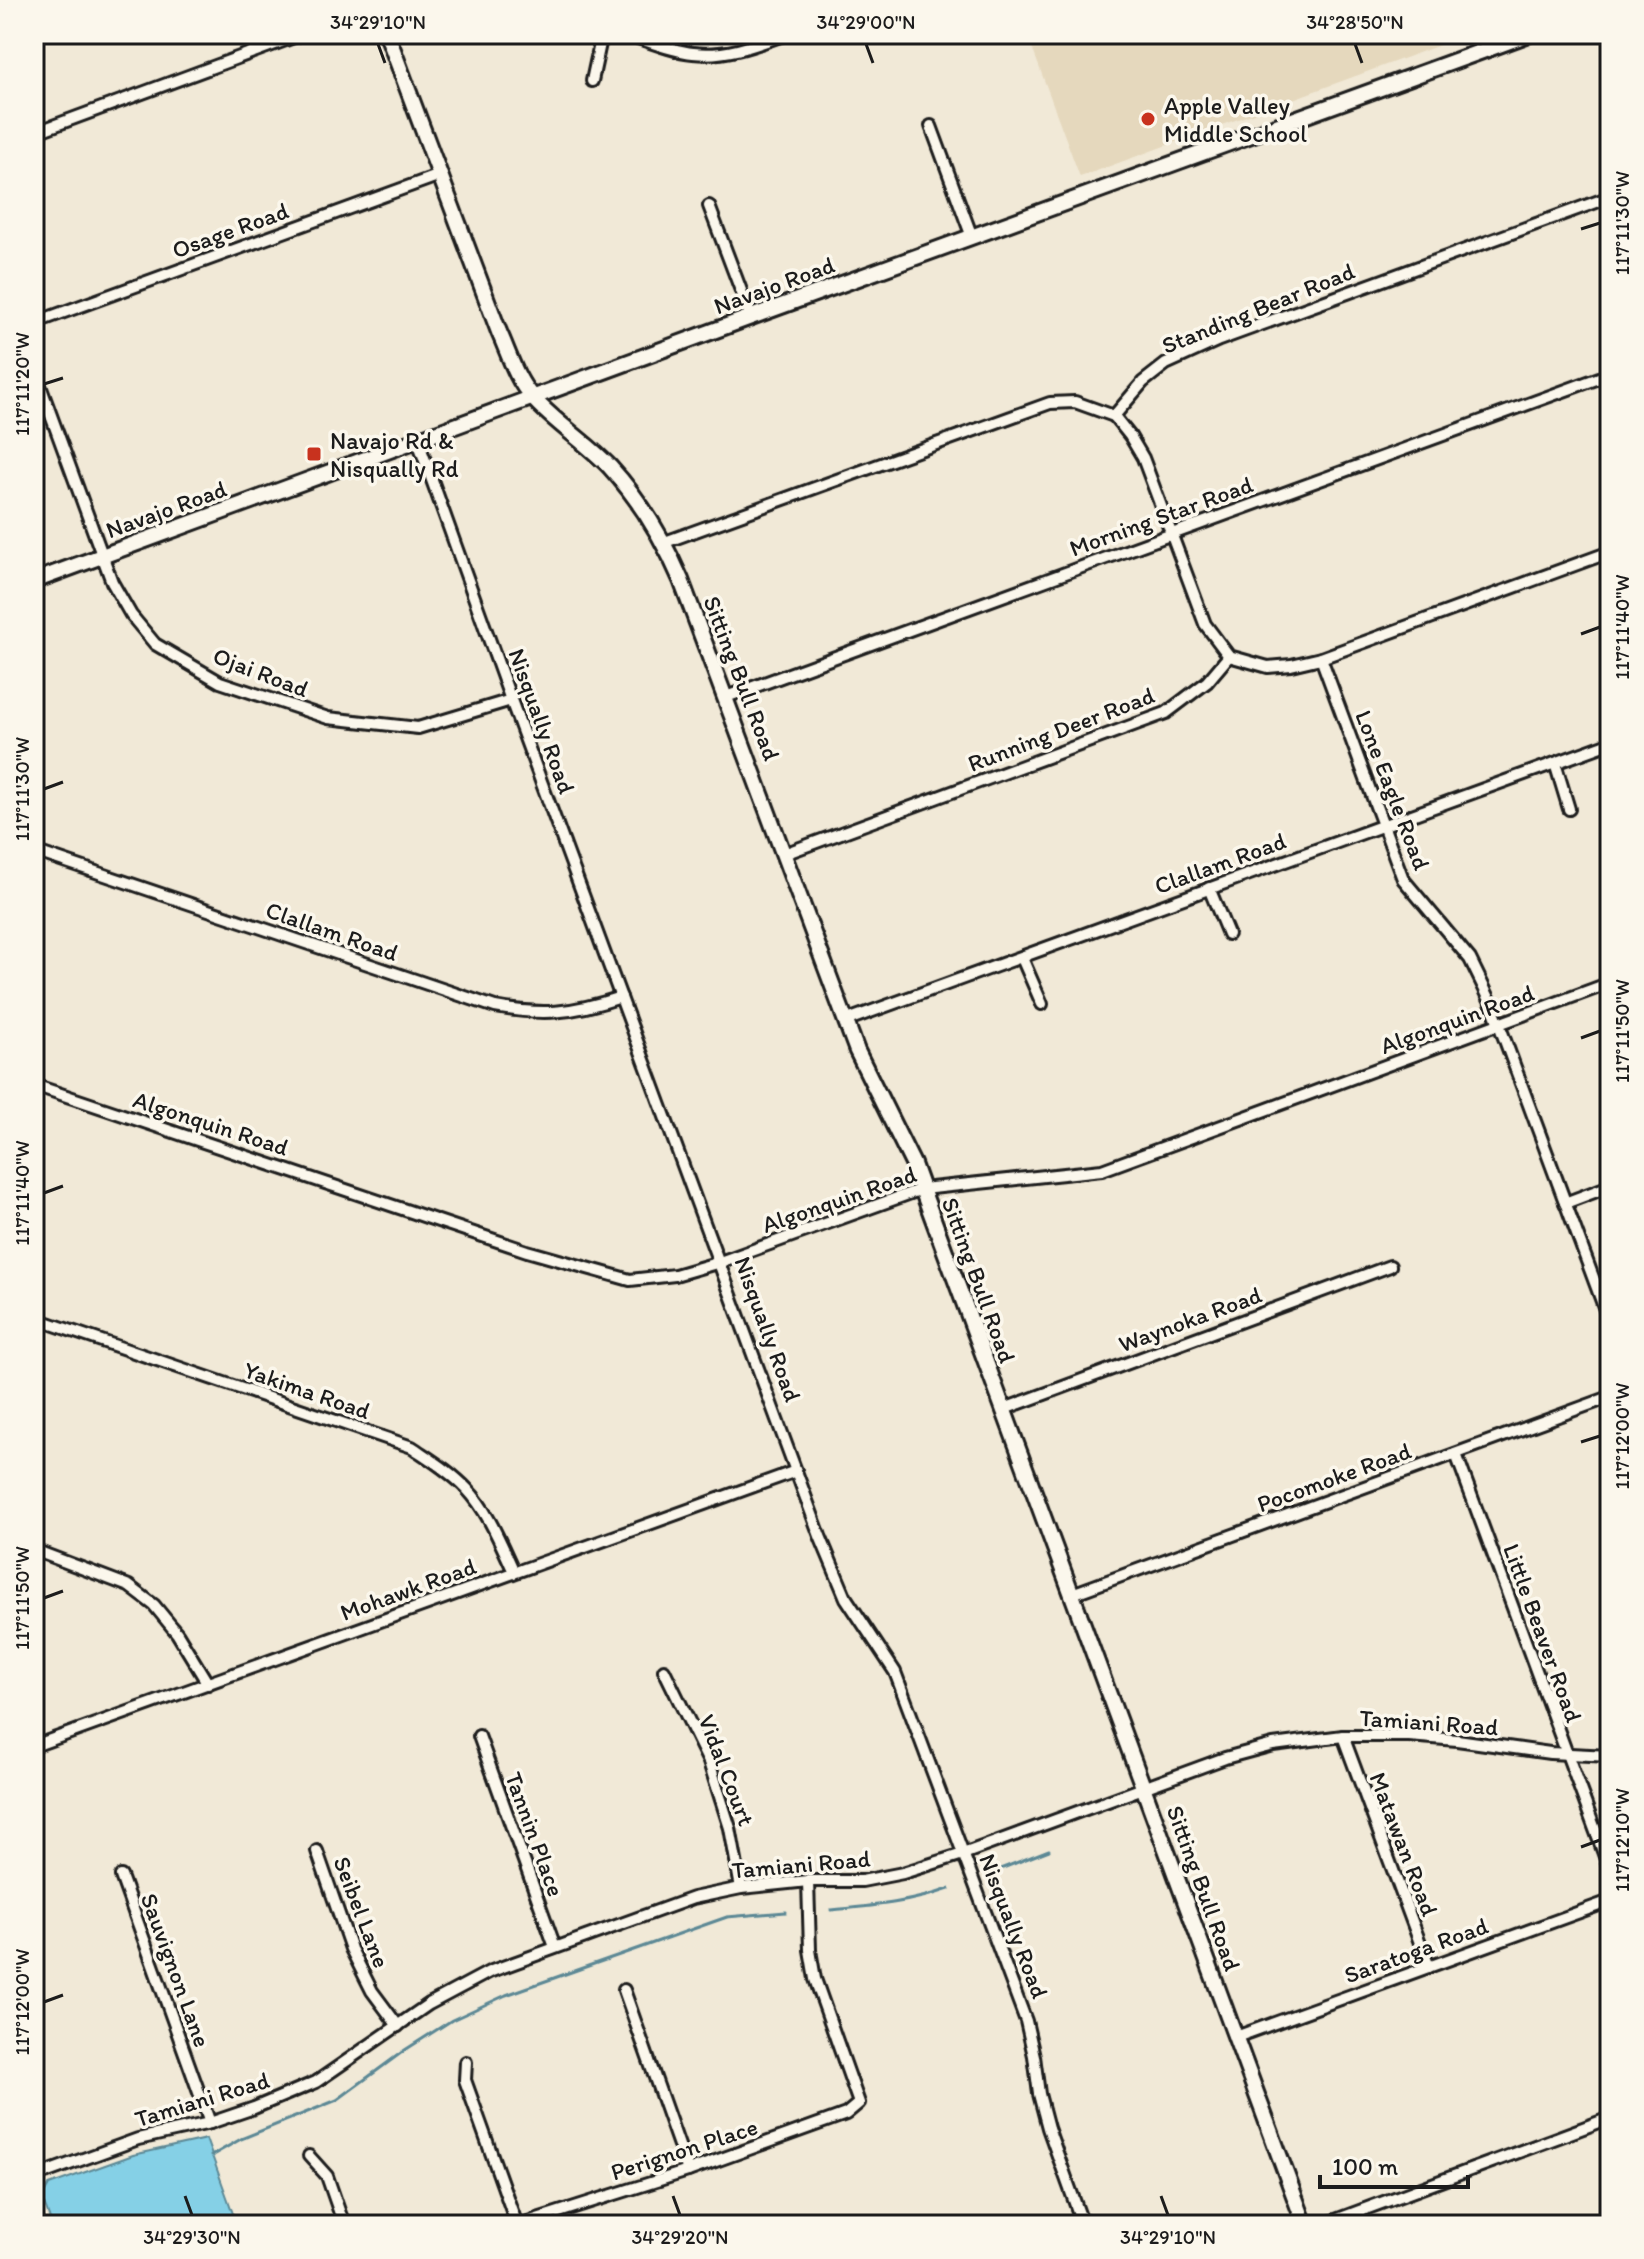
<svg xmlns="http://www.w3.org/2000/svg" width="1644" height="2259" viewBox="0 0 1644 2259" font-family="Itim,sans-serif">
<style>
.built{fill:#e5d8bd}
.water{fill:#85d0e6;stroke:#5b8895;stroke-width:2}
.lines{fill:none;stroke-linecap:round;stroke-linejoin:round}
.stream{stroke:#5b8895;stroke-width:3}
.street-casing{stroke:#1c1c1c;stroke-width:16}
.secondary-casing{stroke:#1c1c1c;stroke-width:20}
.street{stroke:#fbf7ec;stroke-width:10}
.secondary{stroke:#fbf7ec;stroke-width:14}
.ticks{fill:none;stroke:#1c1c1c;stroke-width:3}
.poi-dot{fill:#c8321e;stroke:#fbf7ec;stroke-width:3}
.labels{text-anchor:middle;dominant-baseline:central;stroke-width:7;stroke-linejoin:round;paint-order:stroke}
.poi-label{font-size:24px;fill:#1c1c1c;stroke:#fbf7ec;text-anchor:start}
.street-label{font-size:24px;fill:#1c1c1c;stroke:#fbf7ec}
.neatline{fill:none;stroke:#1c1c1c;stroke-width:3}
.ticks-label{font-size:20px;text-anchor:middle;fill:#1c1c1c}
</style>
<rect width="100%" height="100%" fill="#f1e9d7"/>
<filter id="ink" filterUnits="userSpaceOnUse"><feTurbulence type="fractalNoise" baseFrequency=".0125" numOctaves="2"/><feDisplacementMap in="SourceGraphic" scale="16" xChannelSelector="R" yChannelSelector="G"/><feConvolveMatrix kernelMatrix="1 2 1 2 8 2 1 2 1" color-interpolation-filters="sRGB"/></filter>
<g filter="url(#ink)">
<polygon class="built" points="1027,34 1470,34 1080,177"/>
<polygon class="water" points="206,2139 236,2222 226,2225 52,2225 42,2198 49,2185 133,2155"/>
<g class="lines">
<g class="stream">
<polyline points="990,1873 1049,1850"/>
<path d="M831,1910C872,1906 910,1903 949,1889"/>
<polyline points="211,2156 241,2139 337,2100 405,2050 452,2020 506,1995 727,1917 786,1912"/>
</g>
<g class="street-casing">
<g id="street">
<path d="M626,34C648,41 671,51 693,53C726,57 756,45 786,34"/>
<polyline points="592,81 602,34"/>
<polyline points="931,126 972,237"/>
<polyline points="34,133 302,34"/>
<polyline points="709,206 751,317"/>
<polyline points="34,323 440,175"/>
<polyline points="34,369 112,582 131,615 155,644 220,682 328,718 418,728 511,700"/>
<polyline points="1114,416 1143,382 1166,364 1219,340 1610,197"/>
<polyline points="1114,416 1130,436 1143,458 1205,624 1229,656"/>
<polyline points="418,441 511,700 820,1536 846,1598 895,1672 1026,2021 1034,2056 1039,2094 1048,2128 1083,2225"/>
<polyline points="665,542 1050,403 1075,402 1114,416"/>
<polyline points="1229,656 1268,667 1291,665 1321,658 1610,552"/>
<polyline points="1321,658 1403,879 1470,959 1490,1000 1610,1323"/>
<polyline points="726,697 1610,374"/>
<polyline points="1555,763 1569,809"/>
<path d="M34,851L495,1007C544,1016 573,1013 621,997"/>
<polyline points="784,854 1166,713 1207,682 1229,656"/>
<polyline points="1209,888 1228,934"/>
<polyline points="1022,958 1042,1004"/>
<polyline points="845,1021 1610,743"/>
<polyline points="34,1085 527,1251 630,1280 675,1275 720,1262 922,1189 1102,1170 1610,983"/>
<polyline points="1565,1203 1610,1186"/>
<path d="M34,1318L412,1447C431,1460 451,1472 467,1489C488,1511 501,1544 514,1572"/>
<polyline points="1004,1409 1390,1266"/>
<polyline points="1456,1454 1610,1870"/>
<polyline points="34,1550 129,1586 154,1605 177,1633 208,1684"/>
<polyline points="1072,1594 1610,1397"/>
<polyline points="664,1670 709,1762 730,1828 741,1888"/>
<polyline points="479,1736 555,1947"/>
<polyline points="1343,1736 1429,1967"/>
<polyline points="34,1746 796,1471"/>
<polyline points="317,1851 351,1949 372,1991 398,2026"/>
<polyline points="121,1876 210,2123"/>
<polyline points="624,1990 688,2171"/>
<polyline points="1236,2037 1610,1901"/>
<polyline points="466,2062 465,2080 517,2225"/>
<polyline points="309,2156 327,2176 344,2225"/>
<polyline points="34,2177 138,2139 210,2123 254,2108 316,2082 429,2004 489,1972 693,1898 741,1888 808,1881 862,1881 903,1873 963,1854 1225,1758 1273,1745 1343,1736 1409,1736 1457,1740 1550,1753 1610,1756"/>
<polyline points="34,2215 38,2225"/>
<polyline points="518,2225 688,2171 846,2114 859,2103 815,1979 810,1950 808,1881"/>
<polyline points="1322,2225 1610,2118"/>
</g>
</g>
<g class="secondary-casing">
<g id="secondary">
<path d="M387,34L499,332C509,354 516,379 532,397C555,423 586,442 610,467C641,501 663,538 681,580L857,1051L913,1164L922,1189L1305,2225"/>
<polyline points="34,581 751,317 1529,34"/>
</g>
</g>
<use href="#street" class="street"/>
<use href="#secondary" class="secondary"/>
</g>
</g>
<path class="ticks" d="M378,44L385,63M866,44L873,63M1355,44L1362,63M1581,229L1600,223M44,384L63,378M1581,634L1600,627M44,789L63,782M1581,1038L1600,1031M44,1193L63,1186M1581,1442L1600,1436M44,1598L63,1591M1581,1847L1600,1840M44,2002L63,1995M185,2196L192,2215M673,2196L680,2215M1161,2196L1168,2215"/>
<g class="poi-dot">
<circle cx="1148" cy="119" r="8"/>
<rect x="306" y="446" width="16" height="16" rx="4"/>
</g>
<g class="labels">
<g class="poi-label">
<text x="1164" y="105">Apple Valley<tspan x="1164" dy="28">Middle School</tspan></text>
<text x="330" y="440">Navajo Rd &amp;<tspan x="330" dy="28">Nisqually Rd</tspan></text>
</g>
<g class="street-label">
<text transform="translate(230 230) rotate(-20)">Osage Road</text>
<text transform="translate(774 285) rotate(-20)">Navajo Road</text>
<text transform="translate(1258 308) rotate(-22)">Standing Bear Road</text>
<text transform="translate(166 509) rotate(-20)">Navajo Road</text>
<text transform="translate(1161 516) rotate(-20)">Morning Star Road</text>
<text transform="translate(261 672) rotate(21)">Ojai Road</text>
<text transform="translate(742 678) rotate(69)">Sitting Bull Road</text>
<text transform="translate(542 721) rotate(70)">Nisqually Road</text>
<text transform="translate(1061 729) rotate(-21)">Running Deer Road</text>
<text transform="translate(1393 790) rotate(69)">Lone Eagle Road</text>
<text transform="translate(1220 863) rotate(-20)">Clallam Road</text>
<text transform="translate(332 931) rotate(19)">Clallam Road</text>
<text transform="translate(1457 1019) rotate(-20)">Algonquin Road</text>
<text transform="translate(211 1123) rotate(18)">Algonquin Road</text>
<text transform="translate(839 1199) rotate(-19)">Algonquin Road</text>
<text transform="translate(979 1280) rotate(70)">Sitting Bull Road</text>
<text transform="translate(1190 1319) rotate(-20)">Waynoka Road</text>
<text transform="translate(768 1329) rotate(70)">Nisqually Road</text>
<text transform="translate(307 1390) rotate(19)">Yakima Road</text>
<text transform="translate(1334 1477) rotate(-20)">Pocomoke Road</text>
<text transform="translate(408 1589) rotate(-20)">Mohawk Road</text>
<text transform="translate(1543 1633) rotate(70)">Little Beaver Road</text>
<text transform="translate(1429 1722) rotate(4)">Tamiani Road</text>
<text transform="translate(727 1770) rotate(69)">Vidal Court</text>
<text transform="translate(535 1834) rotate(70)">Tannin Place</text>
<text transform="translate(1404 1844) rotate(69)">Matawan Road</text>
<text transform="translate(801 1864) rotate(-5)">Tamiani Road</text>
<text transform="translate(1204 1888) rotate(70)">Sitting Bull Road</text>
<text transform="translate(362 1912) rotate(69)">Seibel Lane</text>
<text transform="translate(1014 1926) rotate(69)">Nisqually Road</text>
<text transform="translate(1416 1950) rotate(-20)">Saratoga Road</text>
<text transform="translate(176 1970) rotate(70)">Sauvignon Lane</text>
<text transform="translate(202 2099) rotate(-17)">Tamiani Road</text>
<text transform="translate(684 2149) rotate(-18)">Perignon Place</text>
</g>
</g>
<rect width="1644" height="2259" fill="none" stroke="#fbf7ec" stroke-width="88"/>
<path d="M1320 2175v12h148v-12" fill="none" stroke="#1c1c1c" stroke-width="4"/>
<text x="1332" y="2175" font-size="24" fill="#1c1c1c" stroke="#fbf7ec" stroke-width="6" paint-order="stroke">100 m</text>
<rect x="44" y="44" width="1556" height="2171" class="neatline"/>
<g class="ticks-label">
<text x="378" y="29">34°29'10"N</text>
<text x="866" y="29">34°29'00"N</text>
<text x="1355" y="29">34°28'50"N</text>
<text transform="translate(1622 223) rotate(-90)" y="7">117°11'30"W</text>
<text transform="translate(22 384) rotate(-90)" y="7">117°11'20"W</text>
<text transform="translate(1622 627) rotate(-90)" y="7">117°11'40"W</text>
<text transform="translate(22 789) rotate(-90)" y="7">117°11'30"W</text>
<text transform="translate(1622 1031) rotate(-90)" y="7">117°11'50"W</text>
<text transform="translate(22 1193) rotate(-90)" y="7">117°11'40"W</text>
<text transform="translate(1622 1436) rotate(-90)" y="7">117°12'00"W</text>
<text transform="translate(22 1598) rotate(-90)" y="7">117°11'50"W</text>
<text transform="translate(1622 1840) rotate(-90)" y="7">117°12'10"W</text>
<text transform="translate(22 2002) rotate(-90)" y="7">117°12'00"W</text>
<text x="192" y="2244">34°29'30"N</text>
<text x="680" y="2244">34°29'20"N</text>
<text x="1168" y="2244">34°29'10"N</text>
</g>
</svg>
